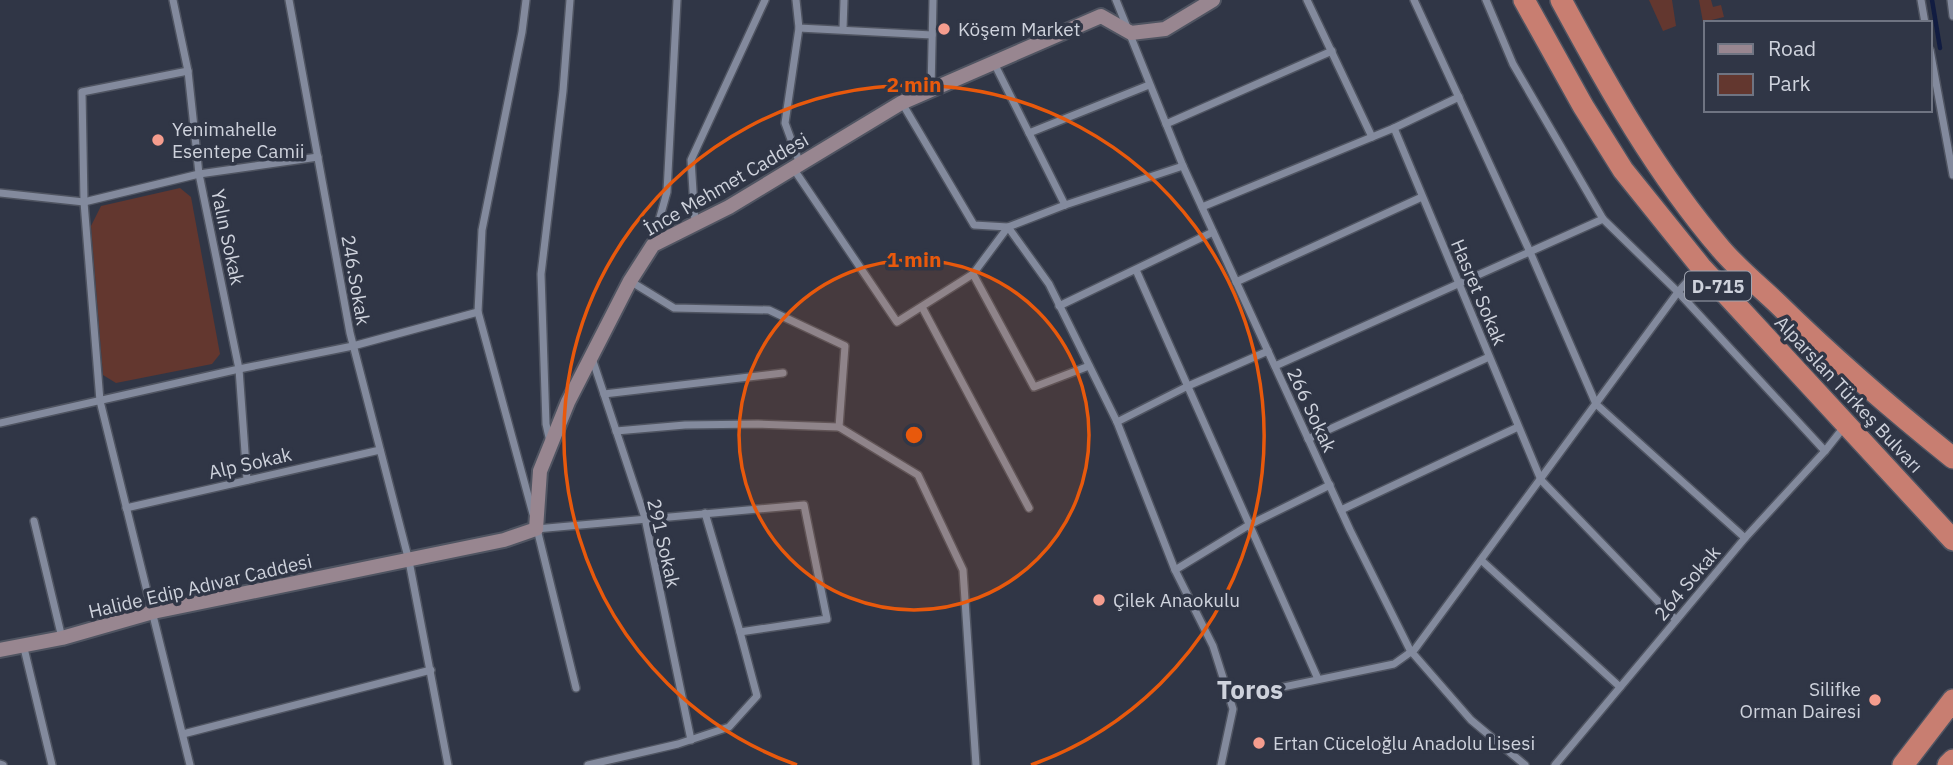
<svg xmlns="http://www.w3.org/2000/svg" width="1953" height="765" viewBox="0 0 1953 765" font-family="'IBM Plex Sans',sans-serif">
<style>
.green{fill:#63372f}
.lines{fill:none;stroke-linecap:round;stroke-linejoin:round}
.stream{stroke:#111c41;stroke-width:4.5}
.street-casing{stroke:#4f5461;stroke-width:10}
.secondary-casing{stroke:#4f5461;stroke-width:18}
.highway-casing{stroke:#4f5461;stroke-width:24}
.street{stroke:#838a9d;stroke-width:7}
.secondary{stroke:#988690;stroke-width:14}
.highway{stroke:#c87e71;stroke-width:21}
.ring{fill:none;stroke:#e8590c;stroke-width:3.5}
.poi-dot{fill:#f59d8e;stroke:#303646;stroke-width:2.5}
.labels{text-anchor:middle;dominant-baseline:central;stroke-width:7;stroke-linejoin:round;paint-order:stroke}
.shield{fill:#303646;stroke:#9fa3af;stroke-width:2}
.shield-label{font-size:18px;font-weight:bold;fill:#ced2dc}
.poi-label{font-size:19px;fill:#ced2dc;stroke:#303646;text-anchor:start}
.street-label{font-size:19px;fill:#ced2dc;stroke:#303646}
.district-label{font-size:26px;font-weight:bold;fill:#ced2dc;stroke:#303646}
.centre{fill:#e8590c;stroke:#303646;stroke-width:3.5}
.ring-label{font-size:21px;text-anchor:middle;font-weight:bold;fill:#e8590c;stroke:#303646;stroke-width:7;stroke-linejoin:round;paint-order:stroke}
</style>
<rect width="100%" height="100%" fill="#303646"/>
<g class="green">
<polygon points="1649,0 1672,0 1676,26 1663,31"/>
<polygon points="1699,0 1711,0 1713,7 1721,5 1724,17 1703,22"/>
<polygon points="180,188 191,197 220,354 212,364 116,383 103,375 91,226 101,206"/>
</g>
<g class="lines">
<polyline class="stream" points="1932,0 1940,48"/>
<g class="street-casing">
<g id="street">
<polyline points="173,0 188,71 199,174 239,369 247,480"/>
<polyline points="289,0 350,333 409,561 448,765"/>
<polyline points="526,0 522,32 482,230 478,312 533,514"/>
<polyline points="796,0 799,28 932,35"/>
<polyline points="1116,0 1183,166 1350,530 1410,650 1471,720 1525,765"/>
<polyline points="1307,0 1372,137"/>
<polyline points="1414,0 1530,252 1596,404 1745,538"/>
<polyline points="1486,0 1513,64 1603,219 1678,292 1825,451"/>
<polyline points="1921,0 1925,23"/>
<polyline points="1951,0 1953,16"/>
<polyline points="799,28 785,123 800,164"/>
<polyline points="843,29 844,0"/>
<polyline points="1930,50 1953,175"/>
<polyline points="994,63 1065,205"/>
<polyline points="188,71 82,92 84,202 100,401 190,765"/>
<polyline points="931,90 933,0"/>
<polyline points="902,103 974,225 1008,227 1049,284 1117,422 1175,570 1213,646 1233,709 1221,765"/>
<polyline points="1166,124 1332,51"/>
<polyline points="1394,128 1459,97"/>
<polyline points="1029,133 1149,85"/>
<polyline points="793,168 897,322 973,274 1008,227 1065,205 1183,166"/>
<polyline points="0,193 84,202 199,174 318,157"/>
<polyline points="1202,207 1394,128 1541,480 1676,620"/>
<polyline points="695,223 691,160 765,0"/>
<polyline points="653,242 667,192 677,0"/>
<polyline points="1136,270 1318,679"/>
<polyline points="973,274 1034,387 1089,366"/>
<polyline points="630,281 674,308 769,310 845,346 839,427"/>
<polyline points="1236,282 1422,197"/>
<polyline points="1059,306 1213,232"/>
<polyline points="922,307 1029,508"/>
<polyline points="592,358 645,518 691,740"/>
<polyline points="1275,366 1603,219"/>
<polyline points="604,394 783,373"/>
<polyline points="1117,422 1188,386 1268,351"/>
<polyline points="0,423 239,369 353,346 478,312"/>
<polyline points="616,431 685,425 758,424 839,427 918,475 963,570 976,765"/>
<polyline points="1308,439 1489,357"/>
<polyline points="550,442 546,424 541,274 563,91 570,0"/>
<polyline points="126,508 380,450"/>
<polyline points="1341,510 1518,427"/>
<polyline points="34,521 62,638"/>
<polyline points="536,529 804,505 827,619 740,632"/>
<polyline points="537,529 576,688"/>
<polyline points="1481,560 1620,687"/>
<polyline points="1175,570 1249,525 1330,485"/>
<polyline points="23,644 52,765"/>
<polyline points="1230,698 1394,664 1415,649 1678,292 1700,267"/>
<polyline points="183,734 431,670"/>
<polyline points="0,764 3,765"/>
<polyline points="588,765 678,744 729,727 757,696 740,632 705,513"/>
<polyline points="1555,765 1745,538 1825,451 1844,427"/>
</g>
</g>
<g class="secondary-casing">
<polyline id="secondary" points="0,650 62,638 153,612 504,540 536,529 540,471 568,402 630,281 653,245 729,207 901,103 1101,16 1131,33 1165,29 1213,0"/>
</g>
<g class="highway-casing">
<g id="highway">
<polyline points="1524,0 1583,106 1623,170 1701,267 1953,540"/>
<path d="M1561,0C1608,87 1656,173 1721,249C1738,269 1759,286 1778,304C1834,359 1892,409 1953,458"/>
<polyline points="1903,765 1953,700"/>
<polyline points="1948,765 1953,760"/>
</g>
</g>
<use href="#street" class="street"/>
<use href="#secondary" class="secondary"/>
<use href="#highway" class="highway"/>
</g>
<circle cx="914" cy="435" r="175" fill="#e8590c" fill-opacity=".12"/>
<g class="ring">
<circle cx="914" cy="435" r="175"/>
<path d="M797 765A350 350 0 1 1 1031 765"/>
</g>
<g class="poi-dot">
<circle cx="944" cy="29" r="7"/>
<circle cx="158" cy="140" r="7"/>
<circle cx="1099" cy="600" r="7"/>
<circle cx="1875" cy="700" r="7"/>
<circle cx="1259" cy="743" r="7"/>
</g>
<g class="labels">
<rect class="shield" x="1685" y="271.5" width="66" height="29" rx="5"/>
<g class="shield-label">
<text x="1718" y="286">D-715</text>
</g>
<g class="poi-label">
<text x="958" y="29">Köşem Market</text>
<text x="172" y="129">Yenimahelle<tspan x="172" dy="22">Esentepe Camii</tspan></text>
<text x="1113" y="600">Çilek Anaokulu</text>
<text x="1861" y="689" text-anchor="end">Silifke<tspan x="1861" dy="22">Orman Dairesi</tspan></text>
<text x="1273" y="743">Ertan Cüceloğlu Anadolu Lisesi</text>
</g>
<g class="street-label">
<text transform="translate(726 184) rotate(-30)">İnce Mehmet Caddesi</text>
<text transform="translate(228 237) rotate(78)">Yalın Sokak</text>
<text transform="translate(356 280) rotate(80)">246.Sokak</text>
<text transform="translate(1479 292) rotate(67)">Hasret Sokak</text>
<text transform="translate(1849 394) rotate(47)">Alparslan Türkeş Bulvarı</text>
<text transform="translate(1312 410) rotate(65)">266 Sokak</text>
<text transform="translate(250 463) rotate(-13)">Alp Sokak</text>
<text transform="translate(664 543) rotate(77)">291 Sokak</text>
<text transform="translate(1687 583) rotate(-50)">264 Sokak</text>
<text transform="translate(200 586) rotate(-13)">Halide Edip Adıvar Caddesi</text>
</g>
<g class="district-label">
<text x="1250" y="689">Toros</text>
</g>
</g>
<circle cx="914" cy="435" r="10" class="centre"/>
<g class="ring-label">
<text x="914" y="92">2 min</text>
<text x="914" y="267">1 min</text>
</g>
<rect x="1704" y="21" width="228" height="91" fill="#303646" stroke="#6f7482" stroke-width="2"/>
<rect x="1718" y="44" width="35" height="10" fill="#988690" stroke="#6f7482" stroke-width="2"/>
<text x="1768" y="56" font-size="21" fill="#ced2dc">Road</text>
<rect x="1718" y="74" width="35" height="21" fill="#63372f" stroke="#6f7482" stroke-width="2"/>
<text x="1768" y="91" font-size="21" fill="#ced2dc">Park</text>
</svg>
